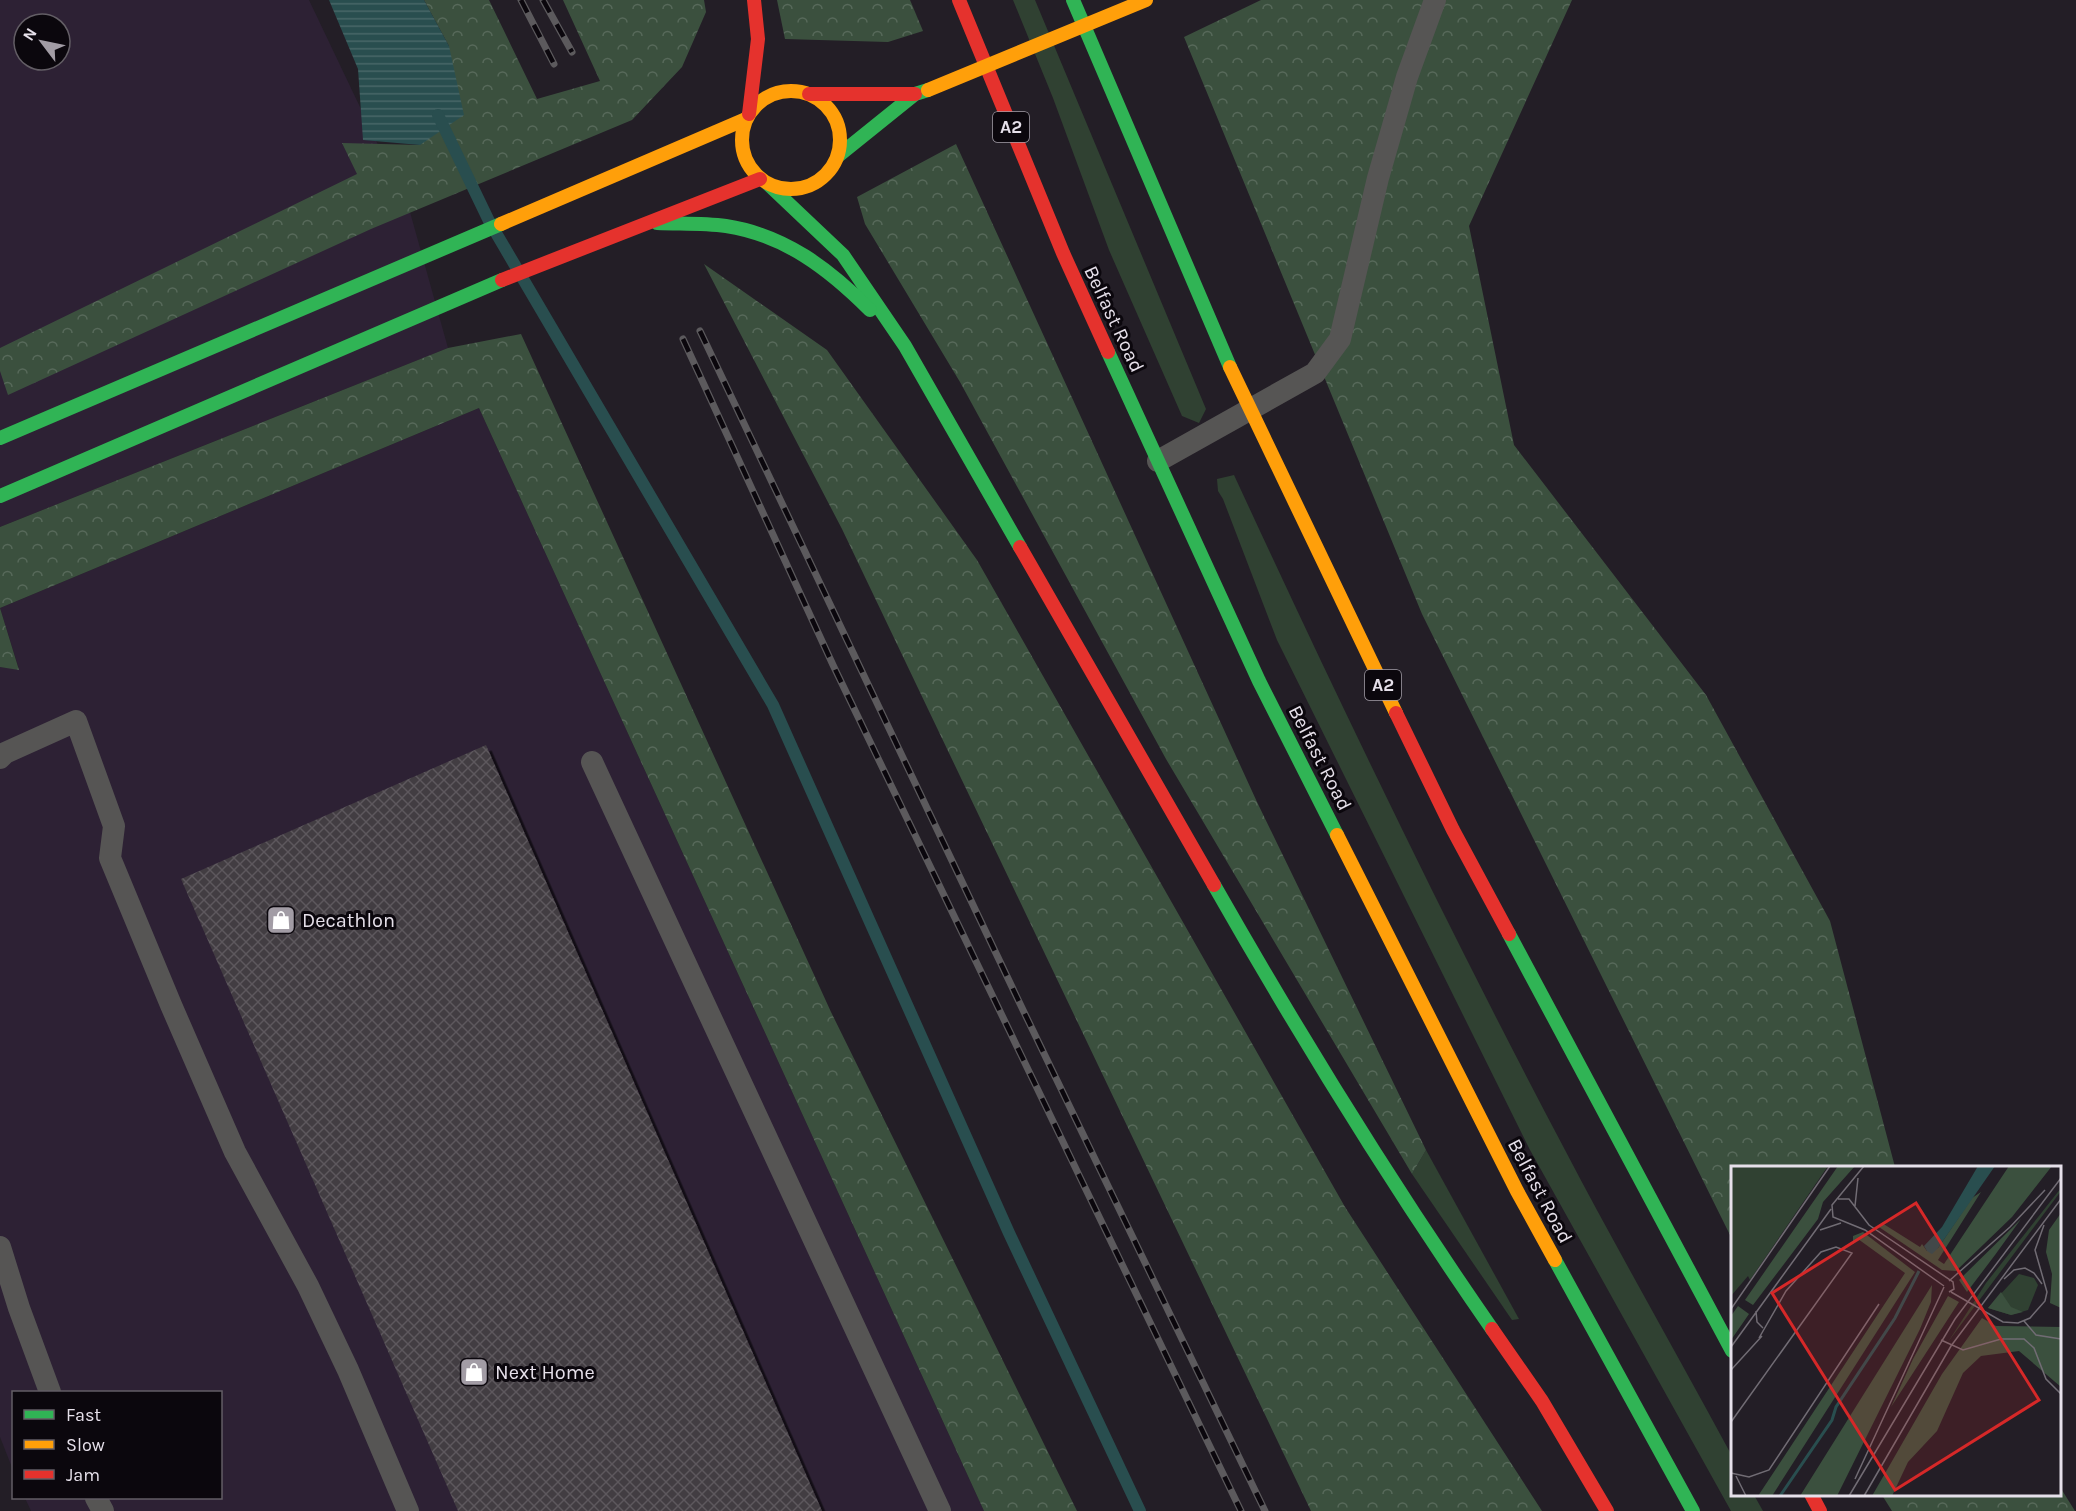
<svg xmlns="http://www.w3.org/2000/svg" width="2076" height="1511" viewBox="0 0 2076 1511" font-family="Karla,sans-serif">
<style>
.built{fill:#2d2134;fill-rule:evenodd}
.green{fill:#304132}
.forest{fill:url(#forest-crowns)}
.water{fill:url(#water-rules)}
.lines{fill:none;stroke-linecap:round;stroke-linejoin:round}
.stream{stroke:#294e4f;stroke-width:12}
.building{fill:url(#building-cross-hatch);filter:url(#shadow)}
.lane{stroke:#565554;stroke-width:22}
.fast{stroke:#30b455;stroke-width:14}
.slow{stroke:#ff9f0a;stroke-width:14}
.jam{stroke:#e5322d;stroke-width:14}
.rail-casing{stroke:#5c5a5d;stroke-width:7}
.rail{stroke:#0b070d;stroke-width:4.5;stroke-dasharray:14;stroke-linecap:butt}
.slow-bridge{stroke:#ff9f0a;stroke-width:14}
.labels{text-anchor:middle;dominant-baseline:central;stroke-width:6;stroke-linejoin:round;paint-order:stroke}
.shield{fill:#0b070d;stroke:#a49fa8;stroke-width:1.5}
.shield-label{font-size:18px;font-weight:bold;fill:#e6e0ea}
.street-label{font-size:20px;fill:#e6e0ea;stroke:#0b070d}
.poi-label{font-size:20px;fill:#e6e0ea;stroke:#0b070d;text-anchor:start}
.inset-river{fill:none;stroke:#294e4f;stroke-width:3}
.inset-road{fill:none;stroke:#716c74;stroke-width:1.5}
.view{fill:#d62828;fill-opacity:0.15;stroke:#d62828;stroke-width:3}
.inset-edge{fill:none;stroke:#e6e0ea;stroke-width:3}
</style>
<defs>
<pattern id="forest-crowns" width="20" height="18" patternUnits="userSpaceOnUse" patternTransform="scale(1.5)"><rect width="20" height="18" fill="#3b503e"/><path d="M2 6a3 3 0 1 1 6 0M12 15a3 3 0 1 1 6 0" fill="none" stroke="#57695a"/></pattern>
<pattern id="water-rules" width="6" height="5" patternUnits="userSpaceOnUse" patternTransform="scale(1.5)"><rect width="6" height="5" fill="#294e4f"/><path d="M0 2.5h6" fill="none" stroke="#486768"/></pattern>
<pattern id="building-cross-hatch" width="8" height="8" patternUnits="userSpaceOnUse" patternTransform="scale(1.5)"><rect width="8" height="8" fill="#423c42"/><path d="M0 0l8 8M0 8l8-8" fill="none" stroke="#5d585d"/></pattern>
<filter id="shadow"><feDropShadow dx="5.5" dy="5.5" stdDeviation="0" flood-color="#0009"/></filter>
</defs>
<rect width="100%" height="100%" fill="#231e26"/>
<g class="built">
<path d="M0,0H309L410,212L448,348L0,527ZM24,24H60V60H24Z"/>
<polygon points="479,408 984,1511 31,1511 25,1498 220,1498 220,1392 14,1392 13,1470 0,1437 0,667 19,669 0,608"/>
</g>
<g class="green">
<polygon points="1013,0 1035,0 1206,409 1199,423 1182,416 1109,250 1053,98"/>
<path d="M1234,475C1339,702 1448,929 1565,1150C1619,1253 1677,1354 1732,1456V1494L1754,1495L1763,1511H1731L1530,1150L1277,640L1223,499L1218,491L1217,479Z"/>
<polygon points="1426,1150 1519,1319 1512,1320 1412,1174"/>
</g>
<g class="forest">
<polygon points="424,0 489,0 537,99 600,81 563,0 704,0 706,12 682,67 632,120 371,229 8,395 0,371 0,348 357,174 342,143 420,145 449,46"/>
<polygon points="777,0 910,0 923,31 888,42 785,39"/>
<polygon points="1261,0 1572,0 1469,226 1514,445 1706,695 1830,921 1895,1167 1732,1168 1732,1239 1422,614 1184,37"/>
<polygon points="956,144 1257,802 1426,1150 1412,1174 1166,759 960,382 865,224 857,197"/>
<polygon points="704,264 827,350 977,560 1345,1207 1542,1511 1311,1511 842,529"/>
<polygon points="521,334 831,1012 1077,1511 984,1511 479,408 0,608 19,670 0,667 0,527 448,348"/>
<polygon points="2060,1487 2075,1511 1892,1511 1882,1495 2060,1494"/>
</g>
<polygon class="water" points="329,0 424,0 449,46 464,115 420,145 363,140 358,69"/>
<g class="lines">
<polyline class="stream" points="438,115 489,221 773,705 1009,1233 1140,1511"/>
</g>
<polygon class="building" points="486,745 822,1511 458,1511 181,879"/>
<g class="lines">
<g class="lane">
<polyline points="1158,461 1315,373 1340,339 1378,178 1407,77 1435,0"/>
<polyline points="0,758 5,753 76,721 114,826 110,858 171,1005 235,1152 308,1286 348,1370 408,1511"/>
<polyline points="592,762 940,1511"/>
<polyline points="0,1247 19,1308 50,1392"/>
<polyline points="96,1498 103,1511"/>
</g>
<g class="fast">
<polyline points="1073,0 1230,367"/>
<polyline points="838,156 915,94 928,90"/>
<polyline points="768,184 843,255 905,346 1020,547"/>
<path d="M657,223C680,224 703,223 726,226C785,235 829,269 870,310"/>
<polyline points="1108,352 1259,681 1337,835"/>
<polyline points="0,438 501,224"/>
<polyline points="0,496 502,280"/>
<path d="M1214,885C1300,1036 1392,1185 1492,1329"/>
<polyline points="1509,934 1732,1351"/>
<polyline points="1555,1260 1693,1511"/>
</g>
<g class="slow">
<circle cx="791" cy="140" r="49"/>
<polyline points="501,224 746,119"/>
<polyline points="1230,367 1396,713"/>
<polyline points="1337,835 1517,1191 1555,1260"/>
</g>
<g class="jam">
<polyline points="959,0 1063,253 1108,352"/>
<polyline points="809,94 915,94"/>
<polyline points="749,114 758,39 754,0"/>
<polyline points="502,280 760,179"/>
<polyline points="1020,547 1214,885"/>
<polyline points="1396,713 1453,830 1509,934"/>
<polyline points="1492,1329 1542,1401 1607,1511"/>
<polyline points="1811,1494 1820,1511"/>
</g>
<g class="rail-casing">
<g id="rail">
<polyline points="521,0 554,64"/>
<polyline points="543,0 572,52"/>
<polyline points="700,331 1023,1010 1265,1511"/>
<polyline points="683,339 833,665 1241,1511"/>
</g>
</g>
<use href="#rail" class="rail"/>
<polyline class="slow-bridge" points="928,90 1146,0"/>
</g>
<defs>
<g id="shop-square" transform="scale(1.5)"><rect x="-9" y="-9" width="18" height="18" rx="4" fill="#a29ca5" stroke="#0b070d"/><path d="M-5-2.5h2.3a2.7 3.5 0 0 1 5.4 0H5L5.5 6h-11ZM-1.5-2.5h3a1.5 2.3 0 0 0-3 0Z" fill="#fff"/></g>
</defs>
<g fill-rule="evenodd">
<use href="#shop-square" x="281" y="920"/>
<use href="#shop-square" x="474" y="1372"/>
</g>
<g class="labels">
<g class="shield">
<rect x="993" y="112" width="36" height="30" rx="4.5"/>
<rect x="1365" y="670" width="36" height="30" rx="4.5"/>
</g>
<g class="shield-label">
<text x="1011" y="127">A2</text>
<text x="1383" y="685">A2</text>
</g>
<g class="street-label">
<text transform="translate(1114 319) rotate(65)">Belfast Road</text>
<text transform="translate(1320 758) rotate(63)">Belfast Road</text>
<text transform="translate(1540 1191) rotate(62)">Belfast Road</text>
</g>
<g class="poi-label">
<text x="302" y="920">Decathlon</text>
<text x="495" y="1372">Next Home</text>
</g>
</g>
<g transform="translate(1731 1166)">
<rect width="330" height="330" fill="#231e26"/>
<path d="M0,0H97L19,114L17,110L0,130ZM330,22V25L217,176L255,117ZM288,108L303,112L307,119L297,144L280,149L257,142Z" fill="#304132"/>
<path d="M107,0H124L92,36L87,53L22,139L14,134ZM278,0H321L281,51L225,105L211,104L148,61L151,57L189,81L191,78L196,85L207,82L241,32L250,26L207,94L213,98ZM330,47V142L319,137L321,108L315,86L318,64ZM290,53L264,89L236,126L228,114ZM132,66L184,106L41,330H27L174,107L127,73L122,78V70ZM201,119L200,136L189,163L106,330H69ZM270,126L280,141L292,146L280,149L257,142ZM217,130L228,136L160,241L182,193ZM7,140L18,148L0,174V150ZM251,152L265,160L330,161V221L288,185L250,190L232,207L206,265L177,296L161,330H141L211,208Z" fill="#3b503e"/>
<path d="M247,0H264L207,82L201,88L196,85L193,80L211,61Z" fill="#294e4f"/>
<path class="inset-river" d="M49,330L101,254L105,241L164,152L188,105"/>
<path class="inset-road" d="M133,0L101,39L102,51L134,64L213,120M107,33H118L138,59L222,116L223,123L218,126M124,40L127,12M89,64L110,57M273,113L283,104L294,102L303,107L311,118M218,115L279,61L314,24M220,126L272,156L287,157L299,152L314,135L316,126L304,84L313,59M0,143L99,0M25,145L26,156L32,162M293,155L305,169L330,173M210,174L232,184L270,173H293L303,182L315,213L330,228M0,181L100,43M0,204L31,170M0,256L121,87L105,81L90,86L55,125L28,172M0,307L18,311L38,304L148,138M5,310L15,330M124,313L213,121M118,330L224,153L330,12M133,330L220,180L330,33"/>
<path class="view" d="M185,37L308,234L164,324L41,127Z"/>
<rect width="330" height="330" class="inset-edge"/>
</g>
<rect x="12" y="1391" width="210" height="108" fill="#0b070d" stroke="#635e65" stroke-width="1.5"/>
<rect x="24" y="1410" width="30" height="9" fill="#30b455" stroke="#635e65" stroke-width="1.5"/>
<text x="66" y="1421" font-size="18" fill="#e6e0ea">Fast</text>
<rect x="24" y="1440" width="30" height="9" fill="#ff9f0a" stroke="#635e65" stroke-width="1.5"/>
<text x="66" y="1451" font-size="18" fill="#e6e0ea">Slow</text>
<rect x="24" y="1470" width="30" height="9" fill="#e5322d" stroke="#635e65" stroke-width="1.5"/>
<text x="66" y="1481" font-size="18" fill="#e6e0ea">Jam</text>
<g transform="translate(42 42) rotate(302)"><circle r="28" fill="#0b070d" stroke="#635e65" stroke-width="1.5"/>
<path d="M0-4.5L10 22L0 15L-10 22Z" fill="#a29ca5"/>
<text y="-9" font-size="16" font-weight="bold" text-anchor="middle" fill="#e6e0ea">N</text>
</g>
</svg>
